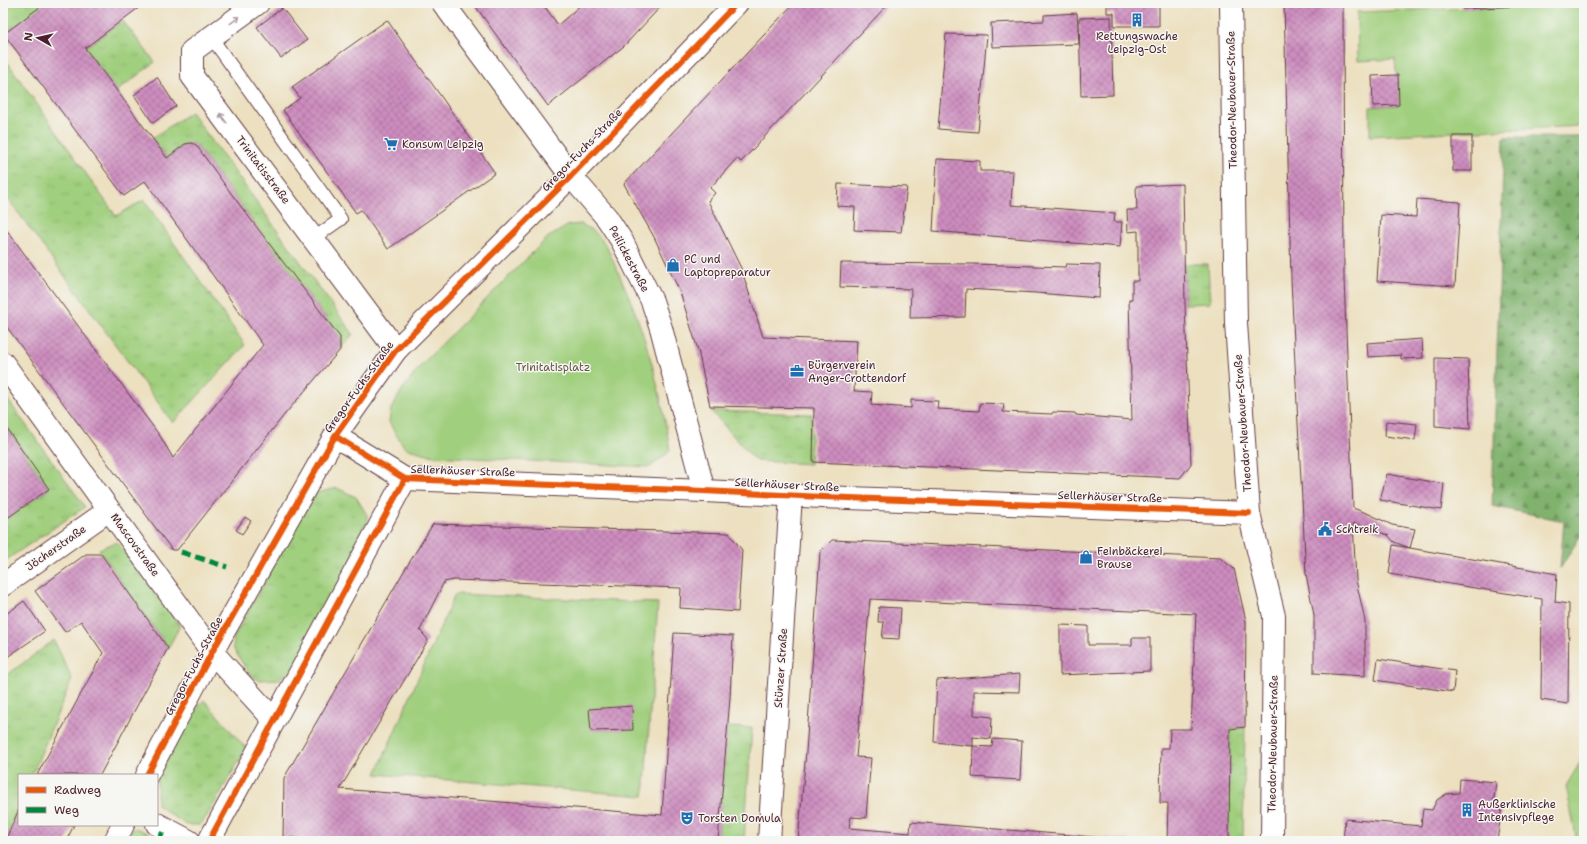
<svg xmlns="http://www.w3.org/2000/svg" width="1587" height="844" viewBox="0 0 1587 844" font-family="'Shantell Sans',sans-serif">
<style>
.grass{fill:url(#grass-tufts);stroke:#757754}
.forest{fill:url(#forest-firs);stroke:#65684c}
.green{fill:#a0cf7e;stroke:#757754}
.building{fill:url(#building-cross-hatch)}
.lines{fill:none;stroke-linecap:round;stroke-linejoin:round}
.lane-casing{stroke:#623c41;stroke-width:14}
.street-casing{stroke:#623c41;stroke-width:24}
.lane{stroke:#fff;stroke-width:12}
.street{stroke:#fff;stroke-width:22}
.quiet{stroke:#00873e;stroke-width:5;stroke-dasharray:10 5;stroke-linecap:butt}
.cycleway-casing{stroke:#f6f6f2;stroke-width:8}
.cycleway{stroke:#e8590c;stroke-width:6}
.oneway{stroke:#ae9aa0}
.labels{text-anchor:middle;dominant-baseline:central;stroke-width:3;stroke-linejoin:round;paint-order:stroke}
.poi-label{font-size:11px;fill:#4a1f2b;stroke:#f6f6f2;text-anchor:start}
.street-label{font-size:11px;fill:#4a1f2b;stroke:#f6f6f2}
.park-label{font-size:11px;fill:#645444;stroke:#f6f6f2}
</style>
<defs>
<pattern id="grass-tufts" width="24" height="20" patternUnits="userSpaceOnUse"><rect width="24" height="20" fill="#a0cf7e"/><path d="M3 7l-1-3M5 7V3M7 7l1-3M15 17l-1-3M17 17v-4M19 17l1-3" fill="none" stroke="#8bb16d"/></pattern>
<pattern id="forest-firs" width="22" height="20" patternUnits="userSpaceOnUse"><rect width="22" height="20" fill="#80b26d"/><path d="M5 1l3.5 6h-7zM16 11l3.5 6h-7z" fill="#6b905a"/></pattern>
<pattern id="building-cross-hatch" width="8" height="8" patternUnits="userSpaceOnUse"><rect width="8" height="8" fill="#cd8dbf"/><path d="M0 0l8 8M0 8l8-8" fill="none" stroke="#a8739b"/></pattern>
</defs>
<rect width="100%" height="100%" fill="#f6f6f2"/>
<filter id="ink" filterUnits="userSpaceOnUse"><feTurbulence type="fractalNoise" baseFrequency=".025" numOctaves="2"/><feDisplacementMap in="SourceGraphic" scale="8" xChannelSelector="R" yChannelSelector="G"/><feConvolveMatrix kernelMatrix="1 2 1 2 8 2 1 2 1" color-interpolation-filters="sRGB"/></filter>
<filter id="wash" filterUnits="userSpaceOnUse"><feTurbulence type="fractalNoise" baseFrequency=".012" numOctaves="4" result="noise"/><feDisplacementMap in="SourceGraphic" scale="16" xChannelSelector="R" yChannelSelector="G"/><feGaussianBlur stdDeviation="0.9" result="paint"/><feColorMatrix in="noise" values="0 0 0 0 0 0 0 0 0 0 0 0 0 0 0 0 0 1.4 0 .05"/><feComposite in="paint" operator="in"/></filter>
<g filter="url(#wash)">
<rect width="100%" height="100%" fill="#ece0c0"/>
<g class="grass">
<polygon points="3,3 48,3 3,34"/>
<polygon points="123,21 155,62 117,91 85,48"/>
<polygon points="3,56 116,216 144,200 245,345 173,423 3,192"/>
<polygon points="191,112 353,334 341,348 340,337 196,145 185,144 167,158 152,138"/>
<polygon points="1185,264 1208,264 1210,303 1185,304"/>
<polygon points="3,393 85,507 3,562 3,521 49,489 3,422"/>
<polygon points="711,411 812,414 810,464 756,461"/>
<polygon points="337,488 356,497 367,515 368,531 295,668 280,679 258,680 248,672 233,648 234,637 300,518 317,493"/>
<polygon points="117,542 180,626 168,648 99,549"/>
<polygon points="54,640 72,679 32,775 19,775 19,807 5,841 3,841 3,678"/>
<polygon points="204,700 245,747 247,747 207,816 200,825 186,825 157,805 157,778 184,723"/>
<polygon points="727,727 752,728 744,841 718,841"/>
<polygon points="1245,727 1243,841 1228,841 1230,729"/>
<polygon points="136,828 165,841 123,841 128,832"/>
</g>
<polygon class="forest" points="1584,72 1584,530 1560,569 1564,521 1492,506 1504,137 1582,137"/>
<g class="green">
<polygon points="1584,4 1582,126 1370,136 1370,107 1399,105 1395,59 1358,61 1357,12"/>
<path d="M581,224C589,228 596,232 601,239C609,248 613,263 619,274C645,330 661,389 670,451L650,467L434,456L405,448L395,433L389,422L391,409L402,390L422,364L547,238L569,225Z"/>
<polygon points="455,594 658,603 644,796 376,774"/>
<polygon points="1584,756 1584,841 1577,841 1566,786"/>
</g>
<g id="blocks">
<g class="building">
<polygon points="45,3 145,3 85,48 167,158 185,144 192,143 196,145 233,196 340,337 340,350 285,414 177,550 172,550 3,322 3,225 160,436 173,458 263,345 145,181 124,196 4,34"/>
<polygon points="473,3 542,3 558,25 583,3 664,3 624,46 548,106"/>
<polygon points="794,3 889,3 741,162 737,158 710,188 715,193 708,201 741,268 763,337 857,341 854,391 872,392 871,405 911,408 911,400 938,401 937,409 979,411 980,403 1004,404 1003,412 1052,414 1053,412 1075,413 1076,415 1132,420 1129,299 1132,299 1132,281 1138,281 1138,231 1128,232 1127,210 1137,210 1136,186 1183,184 1185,304 1191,464 1180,478 813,462 814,408 710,406 698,350 680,292 654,237 624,184"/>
<polygon points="1107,3 1159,3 1159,26 1114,26 1114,13 1107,13"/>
<polygon points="1284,3 1343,3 1344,279 1353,508 1369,514 1392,525 1415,529 1410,548 1394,542 1388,535 1353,523 1356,580 1365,621 1365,676 1314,673 1314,615 1306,574 1297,405 1291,279"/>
<polygon points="1462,3 1519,3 1519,6 1462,9"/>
<polygon points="282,8 307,40 281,58 257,27"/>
<polygon points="1077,13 1079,44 992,47 991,23 1044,21 1044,15"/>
<polygon points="1111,17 1113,95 1081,96 1079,18"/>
<polygon points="387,20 495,173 388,249 361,210 356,213 283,110 300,98 292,87"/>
<polygon points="946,34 987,35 978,132 938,129"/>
<polygon points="1398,75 1399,105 1373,106 1372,76"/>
<polygon points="157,77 176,106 153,123 134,95"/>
<rect x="1453" y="136" width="19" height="35"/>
<polygon points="937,159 980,161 980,171 1013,171 1011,205 1115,213 1114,222 1122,222 1120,247 933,231"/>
<polygon points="838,184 907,187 901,232 854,230 855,207 837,206"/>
<polygon points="1417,199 1460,202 1455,286 1377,281 1381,215 1416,217"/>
<polygon points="841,263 973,264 1065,267 1066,264 1100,265 1099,298 1036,293 966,289 965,317 910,318 911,289 840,287"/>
<polygon points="1422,339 1423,358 1401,359 1401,355 1368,357 1367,343"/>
<polygon points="1435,358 1468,359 1470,429 1435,426"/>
<polygon points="1386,421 1417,424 1415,440 1385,436"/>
<polygon points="7,429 49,489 3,521 3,432"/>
<polygon points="1387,474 1444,484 1441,510 1380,500"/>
<polygon points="245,517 251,521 242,534 236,530"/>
<polygon points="433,524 729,533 742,550 738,612 680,608 681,588 454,580 444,582 420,630 428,640 340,789 662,815 674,633 733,636 730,698 718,841 330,841 283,837 284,778 404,571"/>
<polygon points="832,540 1220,558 1234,569 1246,621 1245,727 1230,729 1229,841 1167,841 1168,803 1160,803 1161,748 1169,748 1170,729 1191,729 1196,614 870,599 856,757 871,758 867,804 866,818 851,817 849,828 910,833 911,822 1130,840 1130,841 798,841 806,752 820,552"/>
<polygon points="1393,545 1557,574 1555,602 1569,604 1568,704 1541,700 1542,599 1389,574"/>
<polygon points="86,554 101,554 168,648 100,775 37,775 103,653 81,621 65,632 35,591"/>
<polygon points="24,601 45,631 3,660 3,616"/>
<polygon points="879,607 901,608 899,639 882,638 884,622 878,622"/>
<polygon points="1060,625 1088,626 1088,645 1132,645 1132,638 1150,638 1150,671 1060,675"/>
<polygon points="1378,659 1455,671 1453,692 1375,680"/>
<polygon points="1020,674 1019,692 974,691 974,715 992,717 991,739 973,737 973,746 934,742 937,680"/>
<polygon points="632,706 633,730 591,731 589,709"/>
<polygon points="993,739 1022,741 1020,780 972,777 973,746 992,747"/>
<polygon points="1460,779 1496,782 1493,806 1502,807 1497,841 1343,841 1345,819 1421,826 1423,809 1432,810 1437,800 1446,794 1459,793"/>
<polygon points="19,809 19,825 74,825 66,841 5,841"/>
</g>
</g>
</g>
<g filter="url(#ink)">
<use href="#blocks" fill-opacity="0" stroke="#623c41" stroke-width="1"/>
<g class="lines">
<g class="lane-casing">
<polyline id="lane" points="211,37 341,219 314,238"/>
</g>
<g class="street-casing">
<g id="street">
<polyline points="258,3 192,51 192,76 396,350"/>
<polyline points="443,3 571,176 607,218 622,241 652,301 661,328 704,491"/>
<polyline points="1231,3 1236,323 1249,513 1274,616 1272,841"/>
<polyline points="3,363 212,652 274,720"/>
<polyline points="335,436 405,479 704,491 822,497 1249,513"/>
<polyline points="3,585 109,510"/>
<polyline points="147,775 212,652 335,436 396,350 571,176 737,3"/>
<polyline points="157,824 189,841"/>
<polyline points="115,841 123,825"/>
<polyline points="209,841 405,479"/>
<polyline points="769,841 791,495"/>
</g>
</g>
<use href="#lane" class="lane"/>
<use href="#street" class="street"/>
<g class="quiet">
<polyline points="181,552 227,567"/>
<polyline points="158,841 165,828"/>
</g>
<g class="cycleway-casing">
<g id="cycleway">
<polyline points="335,436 405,479 704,491 822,497 1249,513"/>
<polyline points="147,775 212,652 335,436 396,350 571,176 737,3"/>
<polyline points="209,841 405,479"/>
</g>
</g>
<use href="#cycleway" class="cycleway"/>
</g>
<defs><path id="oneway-shaft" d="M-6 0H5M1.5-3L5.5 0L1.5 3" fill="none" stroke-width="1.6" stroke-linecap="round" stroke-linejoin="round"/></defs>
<g class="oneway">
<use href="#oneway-shaft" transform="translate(235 20) rotate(-36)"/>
<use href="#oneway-shaft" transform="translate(223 118) rotate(-127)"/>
</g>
</g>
<defs>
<g id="building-bare" transform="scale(1.08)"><path d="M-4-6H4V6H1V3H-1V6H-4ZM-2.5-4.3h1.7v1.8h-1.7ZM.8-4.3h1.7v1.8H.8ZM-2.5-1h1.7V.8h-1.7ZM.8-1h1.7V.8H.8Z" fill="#1f6fb2" stroke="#f6f6f2" stroke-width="2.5" paint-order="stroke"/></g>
<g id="supermarket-bare" transform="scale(1.08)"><path d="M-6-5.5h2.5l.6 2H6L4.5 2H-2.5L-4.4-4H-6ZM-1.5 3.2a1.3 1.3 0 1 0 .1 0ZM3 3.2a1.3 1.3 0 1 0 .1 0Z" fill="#1f6fb2" stroke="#f6f6f2" stroke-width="2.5" paint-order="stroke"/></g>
<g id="shop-bare" transform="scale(1.08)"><path d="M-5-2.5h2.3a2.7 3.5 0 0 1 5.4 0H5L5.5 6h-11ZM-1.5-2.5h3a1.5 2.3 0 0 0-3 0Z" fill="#1f6fb2" stroke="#f6f6f2" stroke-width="2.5" paint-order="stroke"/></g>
<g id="office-bare" transform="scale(1.08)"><path d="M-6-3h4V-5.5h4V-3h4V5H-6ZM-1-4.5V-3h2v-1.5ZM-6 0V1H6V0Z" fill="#1f6fb2" stroke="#f6f6f2" stroke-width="2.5" paint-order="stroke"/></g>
<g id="civic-bare" transform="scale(1.08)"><path d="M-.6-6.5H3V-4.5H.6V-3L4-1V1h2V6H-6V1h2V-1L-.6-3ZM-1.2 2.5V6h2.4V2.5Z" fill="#1f6fb2" stroke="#f6f6f2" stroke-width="2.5" paint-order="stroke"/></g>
<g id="theatre-bare" transform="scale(1.08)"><path d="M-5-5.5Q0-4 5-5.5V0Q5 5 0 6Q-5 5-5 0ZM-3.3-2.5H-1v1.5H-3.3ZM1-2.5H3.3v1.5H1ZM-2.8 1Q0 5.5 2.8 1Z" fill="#1f6fb2" stroke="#f6f6f2" stroke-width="2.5" paint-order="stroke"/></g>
</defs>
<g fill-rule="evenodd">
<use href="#building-bare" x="1137" y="20"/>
<use href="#supermarket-bare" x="391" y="144"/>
<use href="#shop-bare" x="673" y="265"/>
<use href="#office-bare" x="797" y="371"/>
<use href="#civic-bare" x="1325" y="529"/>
<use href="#shop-bare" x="1086" y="557"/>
<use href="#building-bare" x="1467" y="810"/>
<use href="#theatre-bare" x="687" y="818"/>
</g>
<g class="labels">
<g class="poi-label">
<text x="1137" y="36" text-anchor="middle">Rettungswache<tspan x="1137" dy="13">Leipzig-Ost</tspan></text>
<text x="402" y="144">Konsum Leipzig</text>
<text x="684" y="259">PC und<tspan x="684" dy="13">Laptopreparatur</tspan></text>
<text x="808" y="365">Bürgerverein<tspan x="808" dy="13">Anger-Crottendorf</tspan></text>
<text x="1336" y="529">Schtreik</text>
<text x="1097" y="551">Feinbäckerei<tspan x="1097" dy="13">Brause</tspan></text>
<text x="1478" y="804">Außerklinische<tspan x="1478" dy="13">Intensivpflege</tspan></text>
<text x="698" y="818">Torsten Domula</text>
</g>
<g class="street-label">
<text transform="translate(1232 100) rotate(-91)">Theodor-Neubauer-Straße</text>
<text transform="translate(582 150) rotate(-46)">Gregor-Fuchs-Straße</text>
<text transform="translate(263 170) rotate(53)">Trinitatisstraße</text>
<text transform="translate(629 259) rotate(62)">Peilickestraße</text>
<text transform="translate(359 387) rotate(-54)">Gregor-Fuchs-Straße</text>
<text transform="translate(1243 423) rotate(-94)">Theodor-Neubauer-Straße</text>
<text transform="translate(463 471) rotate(2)">Sellerhäuser Straße</text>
<text transform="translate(787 485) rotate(3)">Sellerhäuser Straße</text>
<text transform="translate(1110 497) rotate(2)">Sellerhäuser Straße</text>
<text transform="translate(135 545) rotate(54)">Mascovstraße</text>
<text transform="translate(56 548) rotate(-35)">Jöcherstraße</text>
<text transform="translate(194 666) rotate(-62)">Gregor-Fuchs-Straße</text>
<text transform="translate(781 668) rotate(-86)">Stünzer Straße</text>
<text transform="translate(1273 744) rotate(-89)">Theodor-Neubauer-Straße</text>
</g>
<g class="park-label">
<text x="553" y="367">Trinitatisplatz</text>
</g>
</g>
<rect width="1587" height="844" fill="none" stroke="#f6f6f2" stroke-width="16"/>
<rect x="18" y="774" width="140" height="52" fill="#f6f6f2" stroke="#b1a0a2"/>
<rect x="26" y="787" width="20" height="6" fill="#e8590c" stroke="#b1a0a2"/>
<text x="54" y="794" font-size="12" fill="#4a1f2b">Radweg</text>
<rect x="26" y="807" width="20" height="6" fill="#00873e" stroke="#b1a0a2"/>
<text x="54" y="814" font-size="12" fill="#4a1f2b">Weg</text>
<g transform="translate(38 38) rotate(278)" stroke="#f6f6f2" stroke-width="3" paint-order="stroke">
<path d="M0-3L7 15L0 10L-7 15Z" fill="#4a1f2b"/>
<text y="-6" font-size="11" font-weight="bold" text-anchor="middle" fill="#4a1f2b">N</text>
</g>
</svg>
